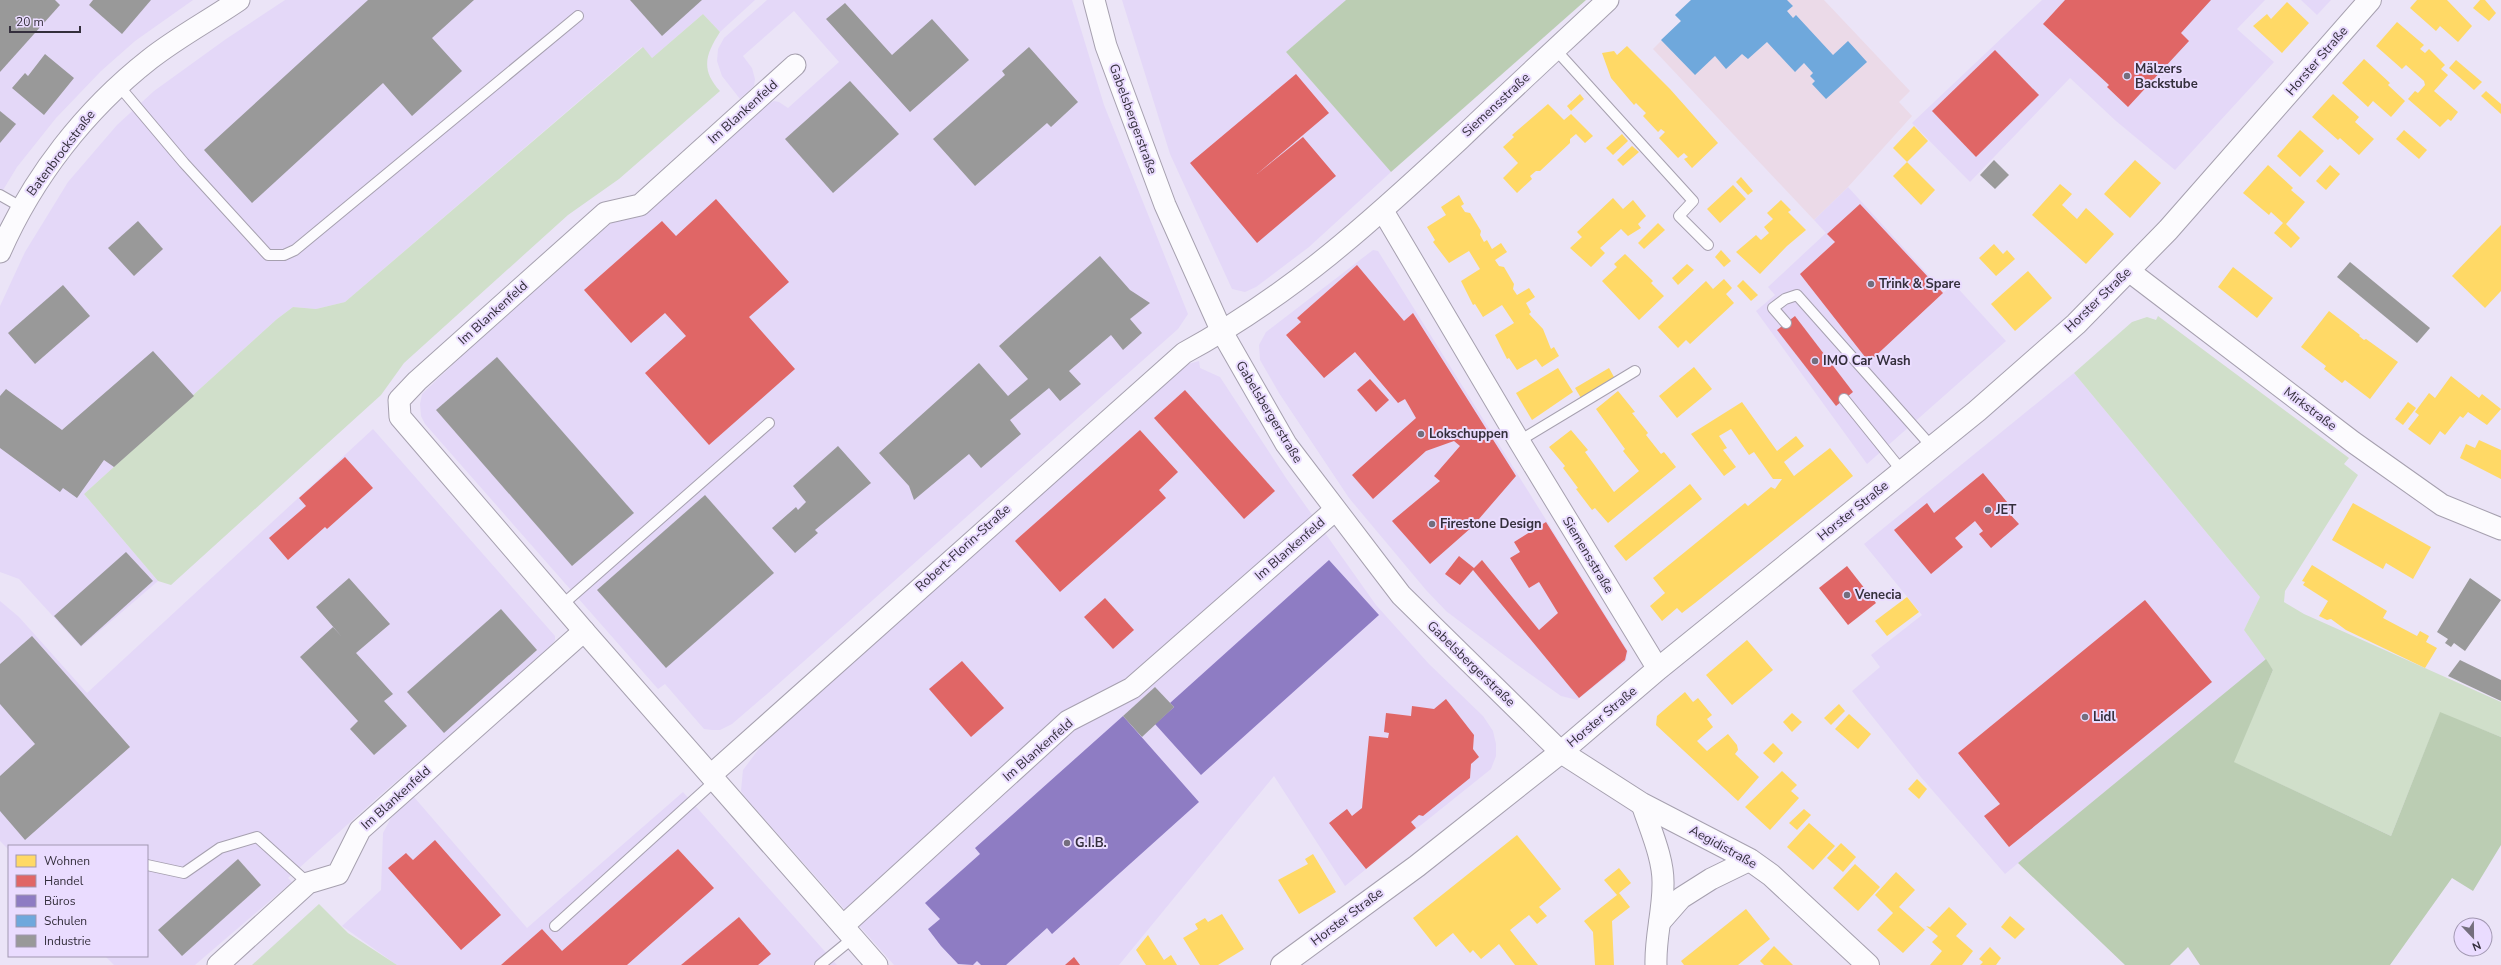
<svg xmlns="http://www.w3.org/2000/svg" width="2501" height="965" viewBox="0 0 2501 965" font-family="'Nunito Sans',sans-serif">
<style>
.built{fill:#e4d8f8}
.education{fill:#ebdae8}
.green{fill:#d0dfca}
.forest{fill:#bbcdb3}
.homes{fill:#ffd966}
.shops{fill:#e06666}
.offices{fill:#8e7cc3}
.schools{fill:#6fa8dc}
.industry{fill:#999}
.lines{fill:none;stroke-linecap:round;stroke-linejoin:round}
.service-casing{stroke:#a6a0af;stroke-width:12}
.minor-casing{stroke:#a6a0af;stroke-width:23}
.tertiary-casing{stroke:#a6a0af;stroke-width:24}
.secondary-casing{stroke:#a6a0af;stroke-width:24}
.service{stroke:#fcfbfe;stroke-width:10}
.minor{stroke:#fcfbfe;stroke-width:21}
.tertiary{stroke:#fcfbfe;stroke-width:22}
.secondary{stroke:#fcfbfe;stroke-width:22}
.poi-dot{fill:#746e7d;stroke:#eadcff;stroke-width:1.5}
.labels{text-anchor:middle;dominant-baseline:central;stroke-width:4;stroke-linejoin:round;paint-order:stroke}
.street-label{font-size:13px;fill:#342f3c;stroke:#eadcff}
.poi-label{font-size:13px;font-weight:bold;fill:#342f3c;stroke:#eadcff;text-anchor:start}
</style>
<rect width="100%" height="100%" fill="#ebe4f7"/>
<g class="built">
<polygon points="0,0 193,0 135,41 101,71 56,118 17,167 0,195"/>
<polygon points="285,0 755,0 720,32 703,14 652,58 642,47 345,302 316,309 293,307 277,319 84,494 158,581 81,647 19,579 0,572 0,306 25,252 68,182 117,125 154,91 226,39"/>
<polygon points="767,0 1072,0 1104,105 1188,314 1178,329 767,694 732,724 720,730 712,730 704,729 665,684 658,689 425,424 421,416 420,404 422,394 466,352 617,218 641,217 768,104 774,101 779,102 788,108 839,62 794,11 743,56 752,68 755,79 754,86 740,99 722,76 717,61 718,49 724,38"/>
<polygon points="1122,0 1346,0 1286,52 1391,172 1309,247 1256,287 1245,292 1232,289 1170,154"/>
<polygon points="2042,0 2265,0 2237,29 2274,62 2175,170 2116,121 2070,78 1970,182 1912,123"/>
<polygon points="2301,0 2331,0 2317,15"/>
<polygon points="1848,187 1944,292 1954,284 2006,341 1867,464 1756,311 1775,295 1768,287 1826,233 1814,220"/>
<polygon points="1373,250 1378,251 1628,651 1626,661 1577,700 1561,696 1516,664 1446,611 1426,590 1349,498 1279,393 1260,360 1259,345 1266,332"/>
<polygon points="1199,361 1200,368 1220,377 1286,478 1376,605 1429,664 1483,716 1493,731 1496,744 1496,756 1491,769 1345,886 1274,776 1119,965 894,965 745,797 741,791 743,770 761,746 1178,372 1188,364"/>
<polygon points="2074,373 2260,597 2244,630 2266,659 2005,874 1920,776 1852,691 1880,667 1871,655 1922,615 1864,544"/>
<polygon points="373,429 555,636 555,640 548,650 377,798 288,878 292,882 195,965 114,965 105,956 147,956 147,846 9,846 9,850 0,841 0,601 19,617 87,693"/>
<polygon points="683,792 837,965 397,965 342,926 381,890 383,833 391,818 414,797 527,928"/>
</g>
<polygon class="education" points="1691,0 1824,0 1910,91 1899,102 1912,116 1848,187 1814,220 1653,49 1681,21 1675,15"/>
<g class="green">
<path d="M703,14L720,32C706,54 700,69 720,91L619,179L568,215L404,363L381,395L171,585L158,581L84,494L277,319L293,307L316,309L345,302L643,47L652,58Z"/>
<polygon points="2158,316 2349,458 2344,464 2358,475 2285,591 2284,602 2304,614 2501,702 2501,737 2440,713 2391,836 2233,762 2273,670 2244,630 2260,597 2074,373 2132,322 2147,317 2156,320"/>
<polygon points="319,904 348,933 397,965 252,965"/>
</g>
<g class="forest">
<polygon points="1346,0 1586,0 1391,172 1286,52"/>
<polygon points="2266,659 2273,670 2234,762 2391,836 2440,712 2501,737 2501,845 2473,891 2452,878 2390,965 2200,965 2188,947 2170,965 2125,965 2018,863"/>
</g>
<g class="homes">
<polygon points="2417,0 2447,0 2472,26 2458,42 2440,26 2436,31 2410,8"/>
<polygon points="2480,0 2485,0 2496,13 2489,21 2473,8"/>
<polygon points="2287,2 2309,23 2282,53 2253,26 2267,14 2271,19"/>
<polygon points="2397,22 2424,45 2420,49 2425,53 2429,49 2445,65 2441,69 2448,75 2434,91 2458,112 2451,121 2448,119 2440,127 2408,99 2415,91 2418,93 2425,85 2424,81 2406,65 2402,69 2376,46"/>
<polygon points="1627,46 1670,89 1718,143 1692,168 1684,159 1688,157 1684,153 1678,158 1659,138 1665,132 1661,129 1658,132 1643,116 1646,113 1636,103 1634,105 1611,78 1602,53 1614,51 1617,55"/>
<polygon points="2364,59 2390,83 2388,85 2405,101 2391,117 2373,101 2368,107 2342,83"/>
<polygon points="2456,60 2482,82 2474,90 2449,68"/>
<polygon points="2486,91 2501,104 2501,114 2481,96"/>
<polygon points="1580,94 1584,99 1571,111 1567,106"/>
<polygon points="2333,94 2359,117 2355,122 2374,139 2359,155 2340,138 2338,140 2312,117"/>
<polygon points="1548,104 1564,120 1571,114 1593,136 1585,143 1576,134 1570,139 1570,143 1540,171 1536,171 1530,176 1532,179 1517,193 1503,178 1518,163 1503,147 1514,137 1512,135"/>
<polygon points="1914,126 1928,141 1907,162 1893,148"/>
<polygon points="2300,130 2324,151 2300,177 2277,156"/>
<polygon points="2404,130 2427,150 2419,159 2396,139"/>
<polygon points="1622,134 1628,141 1613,155 1606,148"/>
<polygon points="1632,146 1639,152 1623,166 1617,160"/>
<polygon points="2135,160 2161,183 2130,218 2104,194"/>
<polygon points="1907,162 1935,190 1921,205 1893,176"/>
<polygon points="2268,165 2291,186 2293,188 2291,190 2305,202 2286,224 2300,238 2291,248 2274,233 2283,223 2271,212 2269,215 2243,193"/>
<polygon points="2330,165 2340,174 2326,190 2316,181"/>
<polygon points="1741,177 1753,191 1748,195 1736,182"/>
<polygon points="2060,184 2072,194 2062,205 2077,219 2086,208 2114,234 2086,264 2032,215"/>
<polygon points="1733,185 1746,199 1720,223 1707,209"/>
<polygon points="1459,195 1464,204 1461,206 1465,212 1470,213 1481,231 1480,235 1484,242 1487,240 1492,249 1501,243 1507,252 1495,260 1499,266 1504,267 1514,284 1513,289 1517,295 1529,288 1535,297 1526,303 1531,312 1529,314 1543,329 1551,349 1554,347 1559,356 1542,367 1536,359 1517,370 1509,358 1507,359 1495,335 1514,323 1502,305 1483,317 1475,304 1473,305 1461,281 1480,269 1469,251 1449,263 1433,242 1435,240 1427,227 1446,215 1441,207"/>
<polygon points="1613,198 1623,209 1633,200 1646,216 1638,224 1641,228 1628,236 1621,229 1600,248 1605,253 1591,267 1570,248 1582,237 1577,232"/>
<polygon points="1781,200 1791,210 1788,212 1806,230 1787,246 1760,274 1736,252 1756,235 1761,240 1769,233 1764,227 1773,219 1767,213"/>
<polygon points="1658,223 1665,230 1644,249 1638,243"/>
<polygon points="2501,225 2501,291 2485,308 2452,276"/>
<polygon points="1994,244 2003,254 2007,250 2015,259 1996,276 1979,258"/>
<polygon points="1721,250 1731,261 1724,267 1715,257"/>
<polygon points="1625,254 1653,281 1651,283 1664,296 1639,320 1602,281 1617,267 1614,264"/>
<polygon points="1687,264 1694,270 1678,285 1672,278"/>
<polygon points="2233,267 2273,298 2257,318 2218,287"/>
<polygon points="2028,271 2052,298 2015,331 1991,304"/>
<polygon points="1724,279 1732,288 1726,294 1734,303 1690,344 1686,340 1678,348 1658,327 1706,281 1713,289"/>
<polygon points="1743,280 1758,295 1751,301 1737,286"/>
<polygon points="2329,311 2360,335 2359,336 2364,340 2366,339 2398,362 2370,399 2345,380 2342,383 2324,369 2326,366 2301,347"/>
<polygon points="1694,367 1712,389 1677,418 1659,396"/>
<polygon points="1558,368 1573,392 1532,420 1516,393"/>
<polygon points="1609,368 1614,377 1581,398 1575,388"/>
<polygon points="2451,376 2479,398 2482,394 2501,409 2487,425 2468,412 2463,418 2460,416 2445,435 2440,431 2430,445 2408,429 2419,415 2415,412 2429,393 2435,398"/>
<polygon points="1618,391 1635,412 1632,413 1648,433 1646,435 1661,454 1664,452 1676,467 1608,523 1595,508 1592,510 1576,489 1578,488 1563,468 1565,466 1549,447 1571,430 1588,450 1585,452 1614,492 1639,471 1623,451 1625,449 1596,409"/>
<polygon points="1742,402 1777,451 1796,436 1804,446 1784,462 1794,476 1830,448 1853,476 1695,603 1682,613 1677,608 1662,621 1650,606 1665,593 1653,578 1745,503 1748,506 1771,487 1775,489 1782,479 1773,479 1754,452 1749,455 1731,429 1719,436 1727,448 1723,450 1736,467 1724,476 1691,434"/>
<polygon points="2408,402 2416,408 2403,425 2395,419"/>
<polygon points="2479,440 2501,450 2501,479 2460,458 2466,444 2475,448"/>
<polygon points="1690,484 1702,499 1626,561 1614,546"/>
<polygon points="2353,503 2431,547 2413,579 2386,563 2383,569 2332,540"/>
<polygon points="2312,565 2387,611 2383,618 2417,636 2420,631 2429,636 2426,642 2437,648 2425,668 2346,630 2331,619 2327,620 2319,616 2328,601 2303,585 2305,582 2302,581"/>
<polygon points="1907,597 1919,612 1887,636 1875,621"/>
<polygon points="1747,640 1773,670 1732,705 1706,675"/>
<polygon points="1685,692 1693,702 1698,698 1712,715 1707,719 1713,727 1697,741 1707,751 1728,734 1737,745 1738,750 1735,754 1759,777 1738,801 1656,725 1657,716"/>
<polygon points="1839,704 1845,711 1831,725 1824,718"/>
<polygon points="1792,713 1802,722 1792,732 1783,722"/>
<polygon points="1849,714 1871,734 1858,749 1835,729"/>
<polygon points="1773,743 1783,753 1774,763 1763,753"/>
<polygon points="1782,771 1797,785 1791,791 1799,798 1770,830 1745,807"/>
<polygon points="1917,779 1927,789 1919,799 1908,789"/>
<polygon points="1804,809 1811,815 1797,830 1789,823"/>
<polygon points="1809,823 1835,846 1813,870 1787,847"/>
<polygon points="1517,835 1561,889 1539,907 1547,916 1537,924 1529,915 1510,930 1538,965 1515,965 1499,944 1481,959 1473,950 1470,953 1453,933 1436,947 1413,918"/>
<polygon points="1841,843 1856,857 1843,872 1827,858"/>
<polygon points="1313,854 1336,892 1299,914 1278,880 1308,864 1305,859"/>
<polygon points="1855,864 1880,887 1858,911 1833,888"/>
<polygon points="1619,868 1631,883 1619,893 1630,907 1612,921 1614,965 1595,965 1593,932 1584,921 1617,895 1604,880"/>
<polygon points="1896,872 1915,890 1899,907 1925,930 1903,953 1877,930 1893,913 1875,895"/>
<polygon points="1949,907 1967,924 1956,936 1973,951 1962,965 1930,965 1942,951 1932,942 1938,936 1926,926 1930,927"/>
<polygon points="1746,909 1770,939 1738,965 1684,965 1681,961"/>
<polygon points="1222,914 1244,949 1218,965 1200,965 1183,938 1198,929 1195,924 1205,918 1208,922"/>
<polygon points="2010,916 2025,929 2015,939 2001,927"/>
<polygon points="1148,935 1164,960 1171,955 1177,965 1146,965 1136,950"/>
<polygon points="1774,946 1793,965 1764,965 1760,961"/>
<polygon points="1990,947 2001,958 1996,965 1980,965 1983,962 1979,959"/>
</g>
<g class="shops">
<polygon points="2065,0 2211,0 2181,33 2189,41 2128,107 2107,87 2109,85 2043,24"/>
<polygon points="1995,50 2039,95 1976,157 1932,111"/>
<polygon points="1296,74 1329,113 1257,174 1303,137 1336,176 1257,243 1190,163"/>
<polygon points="716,199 789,282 749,317 795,369 709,445 645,373 686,336 665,313 631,343 584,290 662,221 676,236"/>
<polygon points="1860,204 1943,293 1869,362 1800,274 1835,242 1827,234"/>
<polygon points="1357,265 1404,321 1413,313 1516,476 1472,527 1430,564 1392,521 1440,481 1434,476 1460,446 1454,441 1426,451 1373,499 1352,475 1416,418 1405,399 1398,403 1355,352 1324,378 1286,335 1301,322 1297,318"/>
<polygon points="1795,316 1853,392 1836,406 1777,330"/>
<polygon points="1370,379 1389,400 1376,412 1357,390"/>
<polygon points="1185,390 1275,491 1244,519 1154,418"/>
<polygon points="1140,430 1178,472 1159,490 1166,498 1060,592 1015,541"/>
<polygon points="345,457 373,488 327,529 325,527 288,560 269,538 306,506 299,498"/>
<polygon points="1983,473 2012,508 2008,512 2019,524 1991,548 1979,534 1983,531 1975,521 1955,538 1963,547 1931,574 1894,530 1927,503 1934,513"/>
<polygon points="1546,522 1627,651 1625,660 1579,698 1473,570 1460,585 1445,574 1459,556 1474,568 1482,560 1539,630 1558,613 1539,582 1529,588 1510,558 1520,552 1514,542"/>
<polygon points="1847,566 1876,603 1848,625 1819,588"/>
<polygon points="1105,598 1134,630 1113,649 1084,617"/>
<polygon points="2145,600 2212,682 2009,847 1984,816 2000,804 1958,753"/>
<polygon points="962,661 1004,708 971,737 929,689"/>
<polygon points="1446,699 1474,735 1473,749 1479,757 1471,764 1470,778 1423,816 1419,815 1411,822 1416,828 1366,869 1329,823 1347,809 1352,816 1362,808 1369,736 1388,738 1389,733 1384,732 1386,713 1411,716 1412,706 1434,709"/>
<polygon points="435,840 501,915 461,950 388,868 406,853 413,860"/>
<polygon points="678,849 714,888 627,965 501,965 542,929 562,951"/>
<polygon points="739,917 771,954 758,965 681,965"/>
<polygon points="1074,957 1080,965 1065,965"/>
</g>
<g class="offices">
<polygon points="1329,560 1379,615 1201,775 1155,724 1174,707 1170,703"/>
<polygon points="1123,716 1199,802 1052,934 1047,928 1006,965 981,965 977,961 973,965 958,964 941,946 928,929 940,919 925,903 980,854 975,848"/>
</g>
<polygon class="schools" points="1691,0 1787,0 1793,6 1787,11 1793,18 1796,15 1833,55 1848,41 1867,62 1826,99 1812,84 1815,81 1810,76 1813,73 1804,63 1795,72 1767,42 1748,59 1742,54 1726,69 1715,56 1695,75 1661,40 1681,21 1675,15"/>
<g class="industry">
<polygon points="0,0 55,0 60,5 0,72"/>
<polygon points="93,0 151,0 122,34 89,5"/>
<polygon points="368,0 474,0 432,38 462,71 412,116 383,83 252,203 204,150"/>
<polygon points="630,0 702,0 662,36"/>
<polygon points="845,3 892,55 932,19 969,60 910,112 826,19"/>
<polygon points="1029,47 1078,102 1051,127 1047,123 975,186 933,139 1005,75 1002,71"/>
<polygon points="45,54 74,78 44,115 12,88 25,73 28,76"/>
<polygon points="850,81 899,134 833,193 785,139"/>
<polygon points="0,111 16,124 0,143"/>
<polygon points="1994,160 2009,175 1995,189 1980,175"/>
<polygon points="138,221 163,249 134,276 108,248"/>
<polygon points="1100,256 1130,290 1150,303 1130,319 1142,333 1123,350 1111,335 1069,371 1081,384 1060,401 1049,388 1010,420 1021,434 981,468 969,454 914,500 909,486 879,453 979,363 1008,396 1028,379 999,346"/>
<polygon points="2350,262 2430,328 2417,343 2337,277"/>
<polygon points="63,285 90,316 35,364 8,333"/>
<polygon points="153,351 194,396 114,467 104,460 77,498 63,488 60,492 0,448 0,396 6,389 62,430"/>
<polygon points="497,357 634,513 572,566 436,410"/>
<polygon points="838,446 871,483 815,530 818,533 795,553 772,528 796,507 798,510 806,502 793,486"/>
<polygon points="705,495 774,573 666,668 597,590"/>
<polygon points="126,552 153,581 81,646 54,616"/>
<polygon points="349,578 390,624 356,653 393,694 384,701 407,726 374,755 350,729 358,721 300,657 333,627 342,637 316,607"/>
<polygon points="2470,578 2501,600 2465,651 2454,643 2451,647 2445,643 2448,639 2437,632"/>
<polygon points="501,609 537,650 444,733 407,692"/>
<polygon points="32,636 130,747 25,840 0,811 0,776 35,744 0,704 0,664"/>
<polygon points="2460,660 2501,680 2501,701 2448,676"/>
<polygon points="1155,687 1174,707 1142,737 1123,716"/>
<polygon points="238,859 261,885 182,956 158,930"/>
</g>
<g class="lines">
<g class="service-casing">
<g id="service">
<polyline points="1555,49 1693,201 1679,216 1708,245"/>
<polyline points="119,86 184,163 268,255 284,255 295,250 578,16"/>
<polyline points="0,195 21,207"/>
<polyline points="1786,323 1773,308 1785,299 1797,295 1932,447"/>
<polyline points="1844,399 1902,471"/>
<polyline points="1519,441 1635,371"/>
<polyline points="562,605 769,423"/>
<polyline points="147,865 184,873 220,848 257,837 308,883"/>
<polyline points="555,926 716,780"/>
<polyline points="820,965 853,938"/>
</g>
</g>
<g class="minor-casing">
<g id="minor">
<polyline points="1094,0 1106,46 1165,205 1222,332 1286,444 1401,595 1561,752"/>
<polyline points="795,65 640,205 605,213 417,381 399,400 400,417 584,631 877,965"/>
<polyline points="1383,211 1519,441 1658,669"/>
<path d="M0,252C33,177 85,110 150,59C178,37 210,20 239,0"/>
<polyline points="2129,271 2353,442 2442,505 2501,529"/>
<path d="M711,775L1184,353C1291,295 1372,221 1460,139C1509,92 1559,46 1608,0"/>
<path d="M1642,804C1650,829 1664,859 1663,885C1663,912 1655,938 1656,965"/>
<polyline points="1660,922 1681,898 1711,879 1750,860"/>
<polyline points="843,926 1068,721 1132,688 1335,510"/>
<polyline points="218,965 308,883 338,874 360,830 584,631"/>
</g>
</g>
<g class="tertiary-casing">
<polyline id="tertiary" points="1561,752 1642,804 1750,860 1771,875 1868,965"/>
</g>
<g class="secondary-casing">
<polyline id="secondary" points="1282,965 1417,866 1561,752 1658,669 1977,411 2076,324 2168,230 2370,0"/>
</g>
<use href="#service" class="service"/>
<use href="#minor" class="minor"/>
<use href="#tertiary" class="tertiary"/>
<use href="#secondary" class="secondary"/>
</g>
<g class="poi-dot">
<circle cx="2127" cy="76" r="4"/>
<circle cx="1871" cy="284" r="4"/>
<circle cx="1815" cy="361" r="4"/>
<circle cx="1421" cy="434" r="4"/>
<circle cx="1988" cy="510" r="4"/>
<circle cx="1432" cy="524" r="4"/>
<circle cx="1847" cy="595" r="4"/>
<circle cx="2085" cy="717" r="4"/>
<circle cx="1067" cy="843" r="4"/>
</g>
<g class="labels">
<g class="street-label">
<text transform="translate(2317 61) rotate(-49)">Horster Straße</text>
<text transform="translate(1496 105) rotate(-43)">Siemensstraße</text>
<text transform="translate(743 112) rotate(-42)">Im Blankenfeld</text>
<text transform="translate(1133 119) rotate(70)">Gabelsbergerstraße</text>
<text transform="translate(61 153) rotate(-53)">Batenbrockstraße</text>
<text transform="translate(2098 300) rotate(-44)">Horster Straße</text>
<text transform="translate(493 313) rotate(-42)">Im Blankenfeld</text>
<text transform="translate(2310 409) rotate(37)">Mirkstraße</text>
<text transform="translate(1269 412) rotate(59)">Gabelsbergerstraße</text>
<text transform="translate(1853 511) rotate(-39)">Horster Straße</text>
<text transform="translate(963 548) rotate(-42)">Robert-Florin-Straße</text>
<text transform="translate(1290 549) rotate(-41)">Im Blankenfeld</text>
<text transform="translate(1588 555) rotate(59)">Siemensstraße</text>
<text transform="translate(1471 664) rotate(44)">Gabelsbergerstraße</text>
<text transform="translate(1602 717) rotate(-40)">Horster Straße</text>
<text transform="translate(1038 750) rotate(-41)">Im Blankenfeld</text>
<text transform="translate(396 798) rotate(-42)">Im Blankenfeld</text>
<text transform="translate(1723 847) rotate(29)">Aegidistraße</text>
<text transform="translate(1347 917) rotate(-37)">Horster Straße</text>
</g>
<g class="poi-label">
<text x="2135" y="69">Mälzers<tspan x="2135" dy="15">Backstube</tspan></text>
<text x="1879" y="284">Trink &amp; Spare</text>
<text x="1823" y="361">IMO Car Wash</text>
<text x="1429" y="434">Lokschuppen</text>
<text x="1996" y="510">JET</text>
<text x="1440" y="524">Firestone Design</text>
<text x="1855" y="595">Venecia</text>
<text x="2093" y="717">Lidl</text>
<text x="1075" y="843">G.I.B.</text>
</g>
</g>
<rect x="8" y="845" width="140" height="112" fill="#eadcff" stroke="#a197b1"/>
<rect x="16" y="855" width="20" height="12" fill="#ffd966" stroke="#a197b1"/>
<text x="44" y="865" font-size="12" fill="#342f3c">Wohnen</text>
<rect x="16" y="875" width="20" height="12" fill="#e06666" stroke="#a197b1"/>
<text x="44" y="885" font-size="12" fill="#342f3c">Handel</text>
<rect x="16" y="895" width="20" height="12" fill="#8e7cc3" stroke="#a197b1"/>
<text x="44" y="905" font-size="12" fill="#342f3c">Büros</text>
<rect x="16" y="915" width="20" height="12" fill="#6fa8dc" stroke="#a197b1"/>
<text x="44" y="925" font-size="12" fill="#342f3c">Schulen</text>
<rect x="16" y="935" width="20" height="12" fill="#999999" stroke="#a197b1"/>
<text x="44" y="945" font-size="12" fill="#342f3c">Industrie</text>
<g transform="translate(2473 937) rotate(158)"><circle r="19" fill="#eadcff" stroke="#a197b1"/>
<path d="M0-3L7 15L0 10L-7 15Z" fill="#746e7d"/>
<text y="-6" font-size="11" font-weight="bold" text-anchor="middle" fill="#342f3c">N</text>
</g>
<path d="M10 26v6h70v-6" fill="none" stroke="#342f3c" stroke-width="2"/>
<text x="16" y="26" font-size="12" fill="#342f3c" stroke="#eadcff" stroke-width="3" paint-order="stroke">20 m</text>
</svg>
